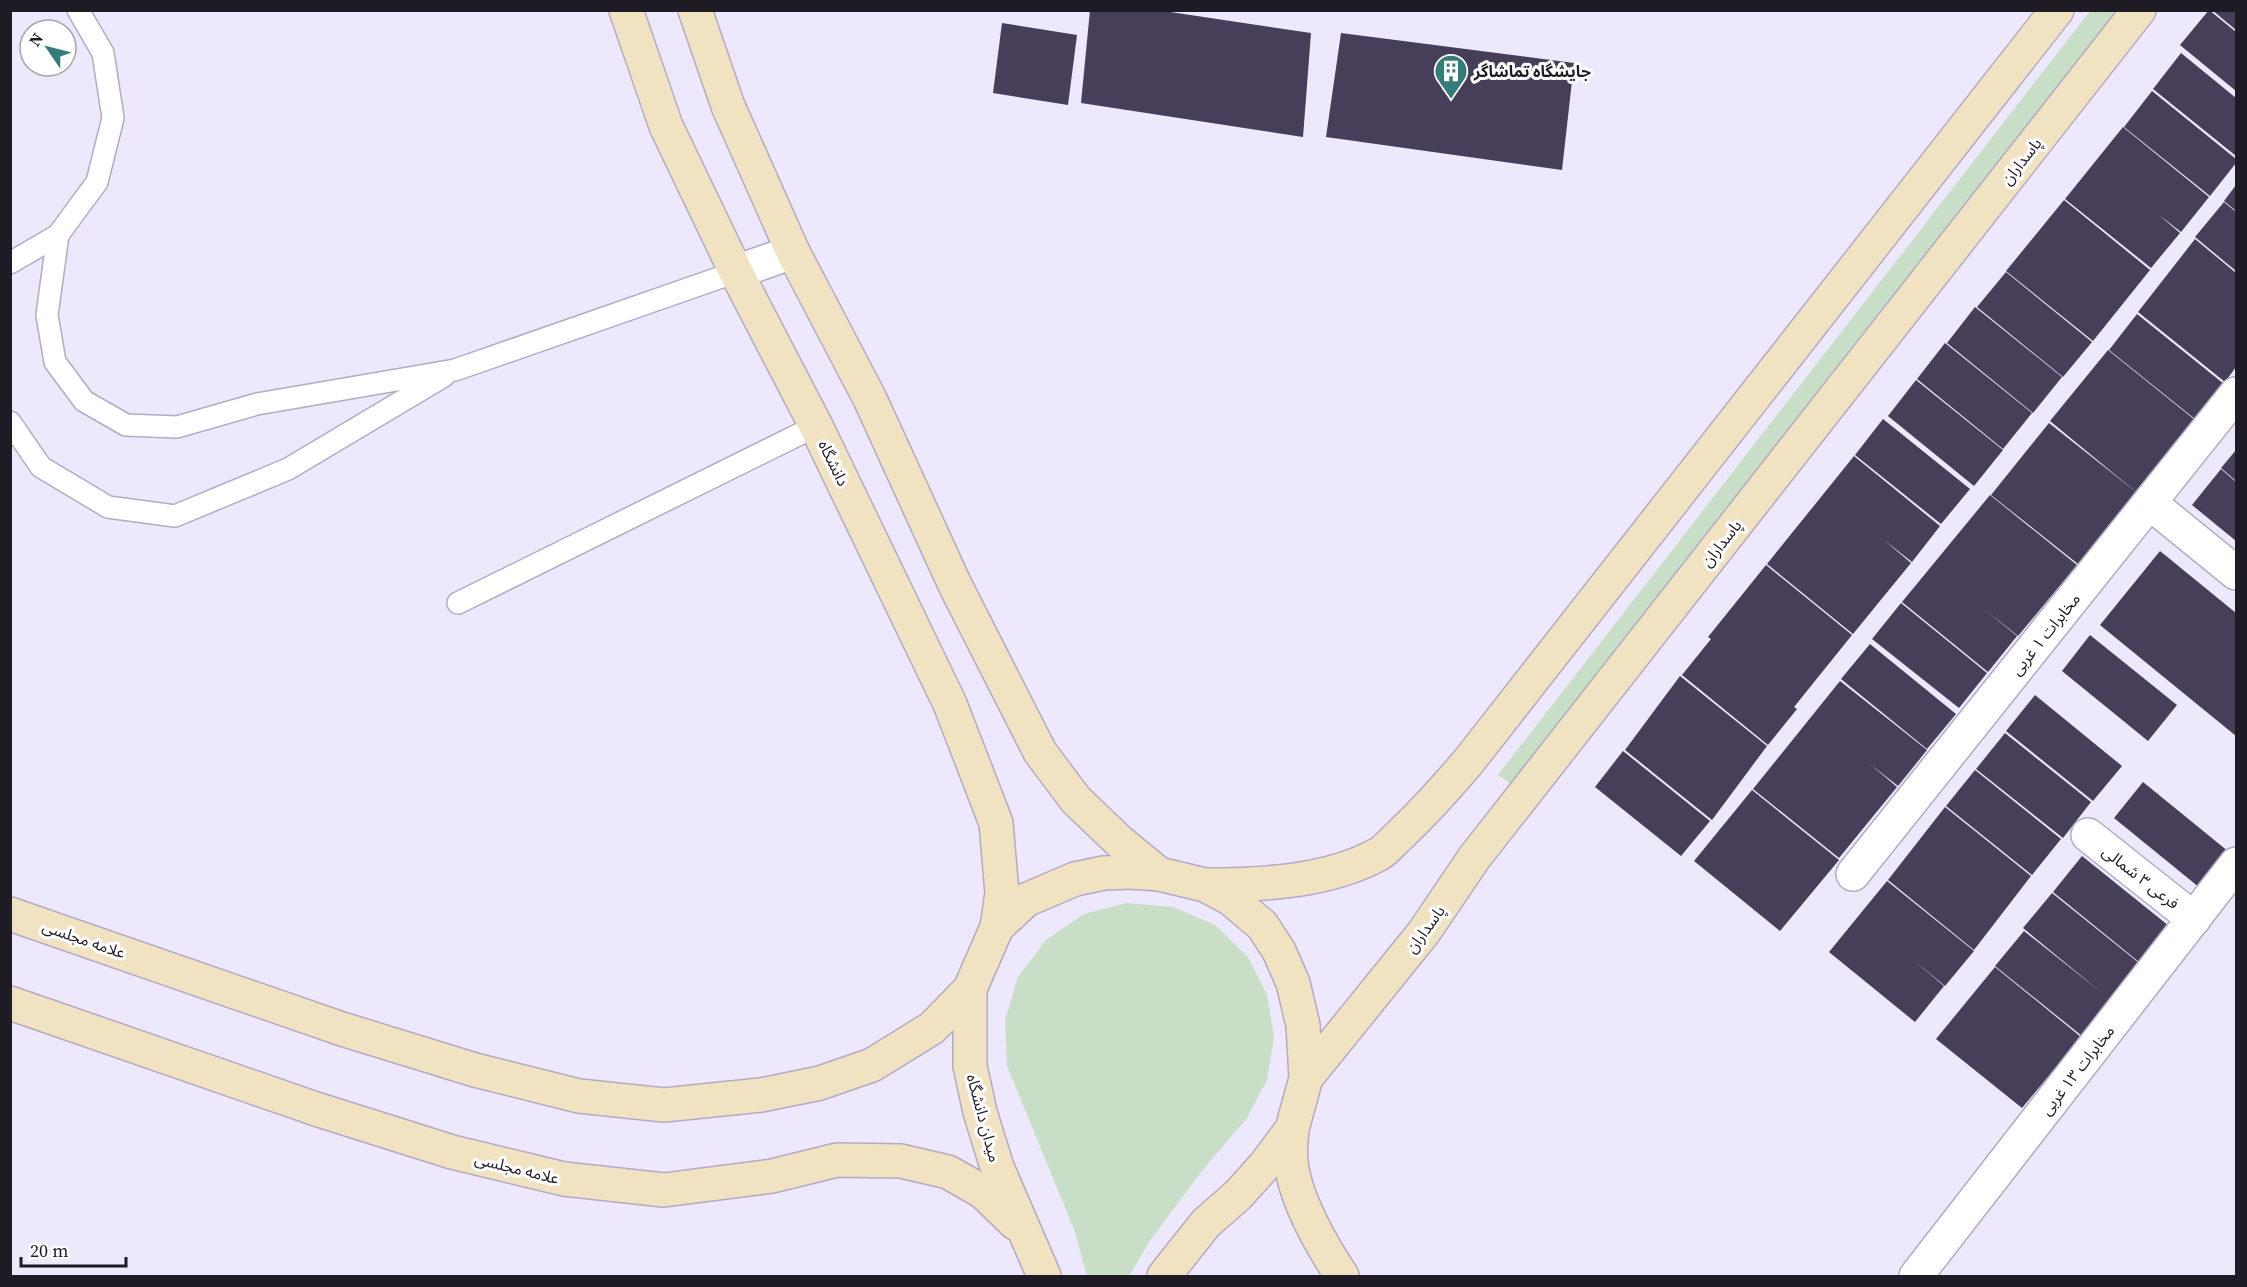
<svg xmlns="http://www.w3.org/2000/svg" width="2247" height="1287" viewBox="0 0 2247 1287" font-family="'Source Serif 4','Noto Sans Arabic',serif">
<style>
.green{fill:#c8dec6}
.building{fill:#473e5a}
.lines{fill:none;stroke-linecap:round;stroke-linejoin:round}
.service-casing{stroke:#b2abc3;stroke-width:24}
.minor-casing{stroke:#b2abc3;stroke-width:36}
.secondary-casing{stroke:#b2abc3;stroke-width:36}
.service{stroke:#fff;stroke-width:21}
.minor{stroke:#fff;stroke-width:33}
.secondary{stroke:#f1e2c2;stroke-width:33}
.labels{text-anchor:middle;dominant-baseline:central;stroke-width:6;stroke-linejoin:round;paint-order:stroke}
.poi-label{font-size:16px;font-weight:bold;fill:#1e1b24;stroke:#fff;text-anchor:start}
.street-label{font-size:16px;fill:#1e1b24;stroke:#fff}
</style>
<rect width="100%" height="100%" fill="#ede8fc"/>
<g class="green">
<polygon points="2090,11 2127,11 1520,790 1498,775"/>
<polygon points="1127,903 1173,907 1215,925 1248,957 1267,995 1274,1037 1267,1080 1247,1118 1201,1172 1151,1239 1129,1276 1087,1276 1075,1232 1007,1066 1005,1020 1018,977 1046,940 1084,914"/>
</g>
<g class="building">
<polygon points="1090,10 1157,10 1311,33 1303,137 1081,103"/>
<polygon points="2209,10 2236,32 2236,91 2180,45"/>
<polygon points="2212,10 2236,10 2236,30"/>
<polygon points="1002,23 1077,35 1068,105 993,93"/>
<polygon points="1341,33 1574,63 1562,170 1326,137"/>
<polygon points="2181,53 2236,98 2236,156 2153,89"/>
<polygon points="2152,91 2236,159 2236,163 2210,196 2124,127"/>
<polygon points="2123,127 2209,197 2181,232 2159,215 2180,233 2151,268 2065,199"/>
<polygon points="2236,185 2236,211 2224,201"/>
<polygon points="2064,200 2150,270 2093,341 2006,271"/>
<polygon points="2224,202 2236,212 2236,271 2195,237"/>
<polygon points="2195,239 2236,273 2236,367 2225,382 2138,312"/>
<polygon points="2006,272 2092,342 2063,377 1977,307"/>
<polygon points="1975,307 2062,377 2033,413 1947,343"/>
<polygon points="2137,314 2224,384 2195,419 2109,350"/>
<polygon points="1945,343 2032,413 2003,449 1917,379"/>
<polygon points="2108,350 2195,420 2136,492 2050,421"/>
<polygon points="1916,380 2003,450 1974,486 1888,416"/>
<polygon points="1883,419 1970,489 1941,524 1855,455"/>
<polygon points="2049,423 2136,492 2078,564 1991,495"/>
<polygon points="2236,450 2236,481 2221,468"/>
<polygon points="1854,456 1940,526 1912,562 1884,540 1911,563 1853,634 1767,564"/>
<polygon points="2221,469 2236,482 2236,541 2192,505"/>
<polygon points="1990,495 2077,565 2018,636 1983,608 2017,636 1988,672 1902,602"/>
<polygon points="2160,551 2236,613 2236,736 2100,625"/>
<polygon points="1766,565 1852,635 1794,707 1797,709 1768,745 1682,675 1711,639 1708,637"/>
<polygon points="1901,603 1987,673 1959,708 1872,639"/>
<polygon points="2090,635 2177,705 2148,741 2062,671"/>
<polygon points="1870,644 1956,714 1927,749 1841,679"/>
<polygon points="1680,676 1767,746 1712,820 1625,750"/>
<polygon points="1840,681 1927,750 1898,786 1870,764 1897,787 1839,858 1753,789"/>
<polygon points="2035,695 2122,766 2093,801 2006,731"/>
<polygon points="2005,733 2091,802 2063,838 1976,769"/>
<polygon points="1623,751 1710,821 1681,856 1595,787"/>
<polygon points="1975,770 2061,839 2032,875 1946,806"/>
<polygon points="2143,782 2229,852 2200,888 2114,818"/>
<polygon points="1752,790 1839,860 1780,931 1694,861"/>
<polygon points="1945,807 2031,876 1974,950 1888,880"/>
<polygon points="2082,856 2169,926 2139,962 2053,892"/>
<polygon points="1887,881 1974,951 1945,986 1911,958 1944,986 1915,1022 1829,952"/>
<polygon points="2052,893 2139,963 2082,1036 1995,966 2024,931 2102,993 2023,928"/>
<polygon points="1995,967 2081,1037 2022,1108 1936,1039"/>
</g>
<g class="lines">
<g class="service-casing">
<g id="service">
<polyline points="58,235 47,315 55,362 84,401 126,425 177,427 257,404 455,370 736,272"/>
<polyline points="10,263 58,235 97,182 113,118 103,53 78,10"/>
<polyline points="10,422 41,467 108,507 175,516 288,469 444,376"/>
<polyline points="458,603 816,426"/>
</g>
</g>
<g class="minor-casing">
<g id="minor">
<polyline points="736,272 793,252"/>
<polyline points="2150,503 2236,573"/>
<polyline points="2088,835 2194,919"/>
<polyline points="1853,874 2236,394"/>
<polyline points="1916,1276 2236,864"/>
</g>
</g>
<g class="secondary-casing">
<g id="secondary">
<polyline points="626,10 666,126 736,272 816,426 950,704 996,823 1002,893 997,927"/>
<polyline points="695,10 728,106 793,252 870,399 955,585 1040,752 1076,800 1120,842 1159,874"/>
<path d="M1205,885C1262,885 1328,882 1379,854C1386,850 1393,841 1399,836C1424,812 1446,788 1468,762L2057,10"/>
<polyline points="10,914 342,1029 475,1070 579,1096 664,1105 761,1095 820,1083 872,1065 932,1028 970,989"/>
<polyline points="10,1003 316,1109 452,1152 564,1179 664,1190 772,1176 837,1160 901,1161 948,1172 983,1192 1015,1223"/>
<polyline points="1306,1078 1424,932 1474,858 2139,10"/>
<path d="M1292,1129C1291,1140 1290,1151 1291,1162C1295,1199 1322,1246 1342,1276"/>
<polyline points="1044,1276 997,1167 980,1112 970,1066 970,989 997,927 1026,900 1075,879 1104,873 1131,872 1159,874 1205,885 1231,899 1262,925 1279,951 1293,983 1303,1025 1306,1078 1292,1129 1265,1165 1238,1195 1206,1223 1164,1276"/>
</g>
</g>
<use href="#service" class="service"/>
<use href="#minor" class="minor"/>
<use href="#secondary" class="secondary"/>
</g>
<defs>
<g id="building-pin" transform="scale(1.725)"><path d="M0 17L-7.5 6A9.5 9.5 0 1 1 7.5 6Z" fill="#347c79" stroke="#fff"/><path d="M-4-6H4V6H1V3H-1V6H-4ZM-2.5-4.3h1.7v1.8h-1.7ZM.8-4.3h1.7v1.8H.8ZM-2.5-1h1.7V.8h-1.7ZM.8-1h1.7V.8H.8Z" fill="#fff"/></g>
</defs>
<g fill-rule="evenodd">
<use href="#building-pin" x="1451" y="71"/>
</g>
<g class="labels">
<g class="poi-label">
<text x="1474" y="71">جایشگاه تماشاگر</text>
</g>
<g class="street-label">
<text transform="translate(2021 161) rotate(-52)">پاسداران</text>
<text transform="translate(834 463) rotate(64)">دانشگاه</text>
<text transform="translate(1721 543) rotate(-52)">پاسداران</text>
<text transform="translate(2045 634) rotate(-51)">مخابرات ۱ غربی</text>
<text transform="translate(2141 877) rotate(38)">فرعی ۳ شمالی</text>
<text transform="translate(1425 929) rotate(-54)">پاسداران</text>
<text transform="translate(84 939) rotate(19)">علامه مجلسی</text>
<text transform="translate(2077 1070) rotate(-52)">مخابرات ۱۳ غربی</text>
<text transform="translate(984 1118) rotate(75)">میدان دانشگاه</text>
<text transform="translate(517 1168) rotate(14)">علامه مجلسی</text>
</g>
</g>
<rect width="2247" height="1287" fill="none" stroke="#1e1b24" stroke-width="24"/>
<g transform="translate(48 48) rotate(305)"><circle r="28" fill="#ffffff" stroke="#a5a4a7" stroke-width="1.5"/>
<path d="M0-4.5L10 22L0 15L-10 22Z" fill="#347c79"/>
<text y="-9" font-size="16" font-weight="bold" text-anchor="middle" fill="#1e1b24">N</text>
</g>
<path d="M21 1257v9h105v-9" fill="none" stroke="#1e1b24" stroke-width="3"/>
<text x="30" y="1257" font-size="18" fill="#1e1b24" stroke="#ffffff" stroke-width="4.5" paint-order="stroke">20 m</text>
</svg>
